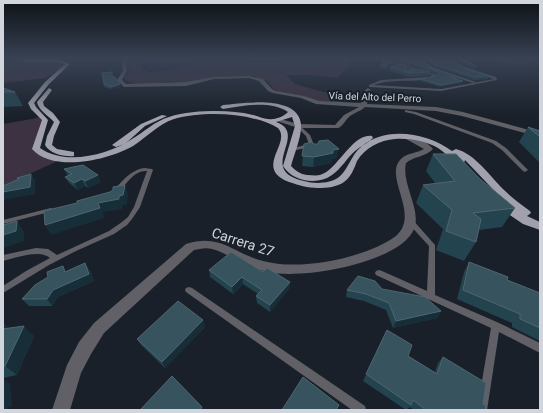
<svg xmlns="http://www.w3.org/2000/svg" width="543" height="413" viewBox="0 0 543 413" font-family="Roboto,sans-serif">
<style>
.built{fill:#1d2836}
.green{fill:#3c3241}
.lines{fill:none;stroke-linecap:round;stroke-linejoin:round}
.service{fill:#606066;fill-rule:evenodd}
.minor{fill:#606066;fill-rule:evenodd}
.primary{fill:#a1a1ad;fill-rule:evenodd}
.wall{fill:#23434f}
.shaded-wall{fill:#172e39}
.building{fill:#36535e;stroke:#4e6772}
.labels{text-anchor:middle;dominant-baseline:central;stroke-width:4;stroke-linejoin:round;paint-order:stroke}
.far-street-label{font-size:10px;fill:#d2d6dc;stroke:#192029}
.near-street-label{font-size:14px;fill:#d2d6dc;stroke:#192029}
</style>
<rect width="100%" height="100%" fill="#192029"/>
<polygon class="built" points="138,59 199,59 176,69 157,71 145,70 143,63"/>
<g class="green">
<polygon points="3,59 61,61 68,64 45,78 3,83"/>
<polygon points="130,59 136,59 142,63 142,70 150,72 173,70 201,59 268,63 295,59 348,59 349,66 337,78 311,75 286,75 295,84 323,92 335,93 347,100 341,102 316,101 303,96 279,92 274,89 267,81 253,76 219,77 185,83 167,82 146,85 136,85 126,81 124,77 129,72 128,64"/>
<polygon points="484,59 540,59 530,60 531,63 519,65"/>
<polygon points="42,116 45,120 36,149 62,159 3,186 3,124 32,119"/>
</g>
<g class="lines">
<g class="service">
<path d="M381,59H385L437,75C422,85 393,77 374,85L441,89L494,79L463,69L447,59H450L465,67L496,77L497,80L441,91L369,87V85L381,80L429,77L433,75Z"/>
<polygon points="418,59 421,59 432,67 476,82 473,83 430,69"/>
<polygon points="405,110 416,112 496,141 506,148 528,170 525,172 523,171 502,150 492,143 414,114 405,112"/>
<polygon points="297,125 299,125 310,135 316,150 316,151 312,151 310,147 292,151 290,151 290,149 309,144 306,136 297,127"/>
<path d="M144,168L152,169L153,170L140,207L132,219L127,225L114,234L76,251L49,265L3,293V286L26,271L50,258C39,249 16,258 3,261V255L36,248L48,249L57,255L109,231L122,222L128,217L134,207L147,171C134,170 127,184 119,191H115L114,190C123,180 131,170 144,168Z"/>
<polygon points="51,208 54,210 53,211 3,224 3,220"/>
<polygon points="408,219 412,219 435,245 435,295 499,323 540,343 540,353 499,332 487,410 477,410 491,328 376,275 375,273 376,271 379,270 382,271 427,291 429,246 408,223 407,221"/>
<polygon points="189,287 192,288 365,406 366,410 352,410 186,292 185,290 186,288"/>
</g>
<g class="minor">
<path d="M124,59H128L126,64L127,71L122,80L126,84L186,82L214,77L249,76L263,79L272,89L276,91L304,96L319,101L361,103L365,90L368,88L371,90L367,104L436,107L463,112L540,133V137L462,116L436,111L365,107C360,112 352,113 348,118C344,122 343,126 338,128H298L274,120L277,118L298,124L335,125L344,115L359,107L316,104L301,98L273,93L268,91L259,81L249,78L214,79L186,86L124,87L117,80L123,71L122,64Z"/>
<path d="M406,135C416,134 427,142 433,149C426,157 414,156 406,163C401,184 422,210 414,229C400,263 301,280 268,272C247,268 230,254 212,249C206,247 199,249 194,250L104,333L91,354L81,373L70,410H52L67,365L79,342L94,323L186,244C221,233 232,253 263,261C299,271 359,259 390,240C427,219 380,177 402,158C408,153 417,153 424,149L406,139Z"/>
</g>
<g class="primary">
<path d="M19,59H57L70,64L49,84L34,103L36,107L48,120L40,148C65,166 108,155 132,139C144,132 155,121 169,117C183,112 201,111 217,111C229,111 241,112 253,115C258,116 263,119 268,119C275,120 283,117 288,112C270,100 242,106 223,109L220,107L223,105C242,103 302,94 301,127C301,138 294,155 291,166C296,171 300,174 307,175C311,175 316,176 320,175C337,171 352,133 372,136L373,138C368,143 361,146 355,151C347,158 341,169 332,175C317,186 292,181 283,166L295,126L292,117L276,122C310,134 255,170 304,181C314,184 330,184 339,177C348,170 351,155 361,147C385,125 428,133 452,151L456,149C475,154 490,176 503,189C511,197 520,204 530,211L531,213L527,216L540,222V230L523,224L498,207L497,205L498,203L502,202L507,204L465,160L464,163C455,165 446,153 438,148C426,141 409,138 395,139C380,140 365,148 357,161C354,169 351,177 344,182C337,187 327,188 318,188C308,188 298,185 289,182C253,168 292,143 278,128C251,112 203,111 174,119C158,124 146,138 133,146C109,160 53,173 32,149L42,120L31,109L28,103L45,82L65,64C50,58 33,66 19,59Z"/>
<path d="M49,88L52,90L43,102L44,106L53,113L60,122L54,136L52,145L57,149L74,152V156C64,157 50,154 45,145L47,136L54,122C48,115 39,111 37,102Z"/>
<polygon points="162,115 167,116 145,126 125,144 116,147 112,145 141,124"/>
</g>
</g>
<g class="wall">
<polygon points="147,59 161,59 154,65"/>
<polygon points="383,59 394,62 394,65 387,66 387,69 380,67 380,65 383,64 382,64"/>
<polygon points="399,59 419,59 430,68 458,77 457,79 463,83 441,87 420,81 421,79 432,77 438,74 430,72 429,76 408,77 389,70 390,67 409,66 408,69 406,70 429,71 398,61"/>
<polygon points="424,59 448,59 463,68 489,76 488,79 474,80 433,66"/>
<polygon points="454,59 463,59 476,66 475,69"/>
<polygon points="113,77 120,84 121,86 112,89 104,87 104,84"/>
<polygon points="3,88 15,92 23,106 3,107"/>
<polygon points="528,127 540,131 540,163 519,142"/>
<polygon points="304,144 313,144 337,158 332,159 331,163 313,167 302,166"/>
<polygon points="433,154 480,179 515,208 502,227 479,230 476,242 464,261 436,250 443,229 416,203 423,185 435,183 426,171"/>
<polygon points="64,169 101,182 88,188 85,186 78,190 69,183 65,177 68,176"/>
<polygon points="469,262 507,280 540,293 540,341 512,327 512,323 457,299 464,272"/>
<polygon points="90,270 94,281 58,297 52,306 29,306 22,299 67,271"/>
<polygon points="209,270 263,272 290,282 289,289 270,312 257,303 256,296 258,294 243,284 233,294 210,277"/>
<polygon points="382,289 441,311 437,318 393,328 386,310 364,301 346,297 347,290"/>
<polygon points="4,324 9,328 34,336 17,375 3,378 3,325"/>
<polygon points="205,327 165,368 141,345 137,339"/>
<polygon points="387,330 408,356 435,372 438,363 443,357 483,404 485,410 414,410 410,407 406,410 363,381"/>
</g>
<g class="shaded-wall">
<polygon points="155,59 161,59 154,65 153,61"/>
<polygon points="394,62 394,65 387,66 387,64"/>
<polygon points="406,66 409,66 408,69 405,70"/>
<polygon points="463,81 463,83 441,87 442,85"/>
<polygon points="120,84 121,86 112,89 111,87"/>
<polygon points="339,149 337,158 332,159 331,163 313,167 314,157 333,150"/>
<polygon points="31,174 35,180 35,194 3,200 3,192"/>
<polygon points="98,175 101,182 88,188 85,181"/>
<polygon points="82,179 85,186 78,190 74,183"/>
<polygon points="125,185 128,194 127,204 123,205 122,209 103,212 104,218 51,235 45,225 98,203 119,196"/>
<polygon points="17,221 24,232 24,241 3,248 3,235"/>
<polygon points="85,263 90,270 94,281 58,297 52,306 47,299 53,290"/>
<polygon points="242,277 243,284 233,294 232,287"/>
<polygon points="290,282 289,289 270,312 270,305"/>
<polygon points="441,311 437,318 393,328 396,321"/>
<polygon points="203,320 205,327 165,368 162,362"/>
<polygon points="4,324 15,334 3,331 3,327"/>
<polygon points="24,326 34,336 17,375 5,366"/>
<polygon points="3,379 10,384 12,406 5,410 3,410"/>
<polygon points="202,407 204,410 200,410"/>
</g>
<g class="building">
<polygon points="383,59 394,62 387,64 387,67 380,65 388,63 383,62"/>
<polygon points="399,59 412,60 411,59 419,59 430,68 458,77 450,77 463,81 442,85 421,79 432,77 438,74 439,72"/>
<polygon points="427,59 448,59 463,68 489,76 475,77 433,64"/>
<polygon points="459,59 463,59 476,66"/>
<polygon points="403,64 409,66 406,66 406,70 420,69 430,72 409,73 390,67"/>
<polygon points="112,72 112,77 115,77 120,84 111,87 104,84 102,73"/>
<polygon points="3,88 15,92 3,92"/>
<polygon points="528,127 540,131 540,137"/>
<polygon points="328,140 339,149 333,150 333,153 314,157 302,156 304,144 312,142 313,144 318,144 319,141"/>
<polygon points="433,154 456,154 480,179 515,208 473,213 481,219 476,242 446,231 452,210 423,185 455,181"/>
<polygon points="83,165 98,175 85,181 82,179 74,183 65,177 72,174 64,169"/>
<polygon points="31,174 30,187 3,192 3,186 19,179 17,178"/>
<polygon points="125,185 123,195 119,196 119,199 98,203 100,208 45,225 44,211 77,203 77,201 110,192 113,190 113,187"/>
<polygon points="17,221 16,231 3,235 3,225"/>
<polygon points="231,252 263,272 267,268 290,282 270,305 256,296 262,290 242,277 232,287 209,270"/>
<polygon points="469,262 508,277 507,280 540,293 540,328 520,319 520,314 463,290"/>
<polygon points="85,263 89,274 53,290 47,299 22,299 35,285 48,277 47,272 63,266 65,272"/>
<polygon points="358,276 375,281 382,289 425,297 441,311 396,321 389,303 366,294 347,290"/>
<polygon points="178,301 203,320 162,362 137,339"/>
<polygon points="24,326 5,366 3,366 3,329"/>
<polygon points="387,330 412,345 408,356 437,374 443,357 486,383 483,404 486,406 485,410 426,410 413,400 411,405 366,374"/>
<polygon points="172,376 202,407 200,410 140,410"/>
<polygon points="303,377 339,405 336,410 282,410"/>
</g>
<linearGradient id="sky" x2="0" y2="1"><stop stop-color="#0e1217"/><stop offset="0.5" stop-color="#384254"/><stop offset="1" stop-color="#384254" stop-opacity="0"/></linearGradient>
<rect width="543" height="117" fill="url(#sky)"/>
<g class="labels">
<g class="far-street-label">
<text transform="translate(375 97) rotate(2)">Vía del Alto del Perro</text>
</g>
<g class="near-street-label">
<text transform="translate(243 242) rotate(18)">Carrera 27</text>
</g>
</g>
<rect width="543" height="413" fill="none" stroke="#d2d6dc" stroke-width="8"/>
</svg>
